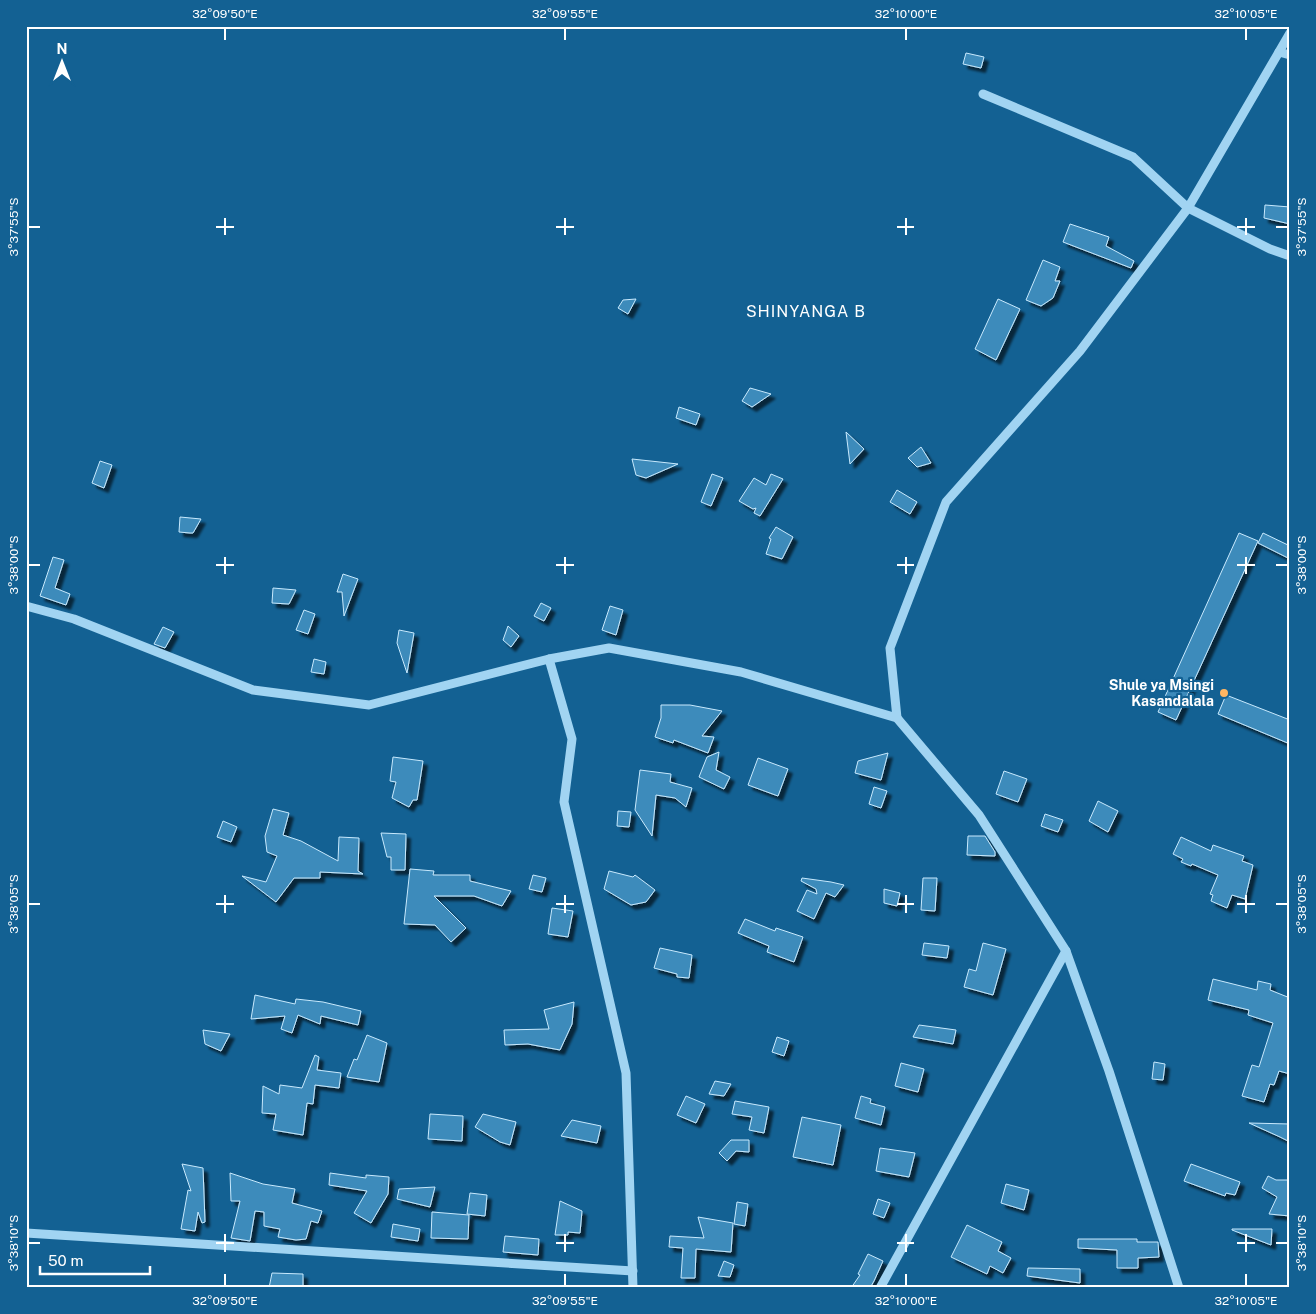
<svg xmlns="http://www.w3.org/2000/svg" width="1316" height="1314" viewBox="0 0 1316 1314" font-family="'Public Sans',sans-serif">
<style>
.building{fill:#3c8bbb;stroke:#c8e9fd;filter:url(#shadow)}
.lines{fill:none;stroke-linecap:round;stroke-linejoin:round}
.minor{stroke:#a1d4f2;stroke-width:9}
.ticks{fill:none;stroke:#fff;stroke-width:2}
.poi-dot{fill:#ffb662;stroke:#136193;stroke-width:2}
.labels{text-anchor:middle;dominant-baseline:central;stroke-width:4.5;stroke-linejoin:round;paint-order:stroke}
.poi-label{font-size:14px;font-weight:bold;fill:#fff;stroke:#136193;text-anchor:end}
.quarter-label{font-size:16px;letter-spacing:1px;fill:#fff;stroke:#136193}
.neatline{fill:none;stroke:#fff;stroke-width:2}
.ticks-label{font-size:12px;text-anchor:middle;fill:#fff}
</style>
<defs>
<filter id="shadow"><feDropShadow dx="4.5" dy="4.5" stdDeviation="1" flood-color="#0009"/></filter>
</defs>
<rect width="100%" height="100%" fill="#136193"/>
<g class="building">
<polygon points="966,53 984,57 981,68 963,64"/>
<polygon points="1265,205 1290,207 1290,224 1264,218"/>
<polygon points="1070,224 1109,237 1106,246 1134,261 1131,268 1063,242"/>
<polygon points="1043,260 1060,267 1055,281 1060,281 1053,298 1041,306 1026,300"/>
<polygon points="636,299 628,314 618,308 623,300"/>
<polygon points="998,299 1020,309 996,360 975,349"/>
<polygon points="750,388 771,394 752,407 742,401"/>
<polygon points="679,407 700,414 696,425 676,418"/>
<polygon points="846,432 864,449 850,464"/>
<polygon points="921,447 931,463 917,467 908,458"/>
<polygon points="632,459 678,464 646,478 636,475"/>
<polygon points="100,461 112,465 104,488 92,483"/>
<polygon points="712,474 723,478 711,506 701,502"/>
<polygon points="771,474 783,479 760,516 754,513 756,508 753,509 739,501 754,478 766,485"/>
<polygon points="897,490 917,502 910,514 890,502"/>
<polygon points="180,517 201,519 193,533 190,533 179,532"/>
<polygon points="776,527 793,537 782,559 766,554 771,539 769,538"/>
<polygon points="1239,533 1258,541 1176,720 1158,712"/>
<polygon points="1263,533 1290,546 1290,559 1258,543"/>
<polygon points="53,557 64,560 55,588 70,594 66,605 40,596"/>
<polygon points="343,574 358,579 344,616 342,592 337,592"/>
<polygon points="273,588 296,590 289,604 272,603"/>
<polygon points="541,603 551,608 544,621 534,616"/>
<polygon points="610,606 623,610 616,635 602,630"/>
<polygon points="304,610 315,614 308,634 296,630"/>
<polygon points="508,626 519,636 511,647 503,640"/>
<polygon points="163,627 174,632 165,648 154,644"/>
<polygon points="399,630 414,633 407,673 397,643"/>
<polygon points="314,659 326,662 324,674 311,672"/>
<polygon points="1226,695 1290,720 1290,744 1218,714"/>
<polygon points="661,705 690,705 722,711 702,736 714,737 708,753 674,740 673,743 655,737 661,718"/>
<polygon points="719,752 716,770 730,777 724,789 699,777 707,757"/>
<polygon points="888,753 881,780 855,773 858,761"/>
<polygon points="393,757 423,761 417,800 413,800 409,807 392,798 396,782 390,781"/>
<polygon points="758,758 788,769 778,796 748,785"/>
<polygon points="640,770 671,774 670,782 692,788 686,807 675,798 656,795 652,836 635,810"/>
<polygon points="1004,771 1027,779 1018,802 996,794"/>
<polygon points="874,787 887,791 881,808 869,804"/>
<polygon points="1098,801 1118,811 1108,832 1089,821"/>
<polygon points="273,809 289,813 283,835 301,841 338,861 339,837 359,838 358,871 363,874 320,872 320,878 294,878 276,902 242,876 266,882 277,856 267,852 265,836"/>
<polygon points="618,811 631,812 629,827 617,826"/>
<polygon points="1045,814 1063,820 1058,832 1041,826"/>
<polygon points="223,821 237,827 231,842 217,837"/>
<polygon points="381,833 406,834 405,870 391,870 391,857 387,857"/>
<polygon points="968,836 985,836 995,852 995,856 967,855"/>
<polygon points="1181,837 1211,851 1213,845 1244,856 1242,861 1253,865 1245,899 1232,895 1227,908 1211,901 1213,895 1210,894 1218,875 1192,864 1191,866 1181,862 1183,859 1173,854"/>
<polygon points="410,869 434,871 433,875 470,875 470,881 511,891 502,906 474,896 434,896 466,928 451,942 435,925 404,924"/>
<polygon points="609,871 633,877 635,875 655,890 646,902 631,905 604,889"/>
<polygon points="533,875 546,878 542,892 529,889"/>
<polygon points="802,878 831,882 844,885 835,897 826,893 814,919 797,911 807,890 817,894 816,889 801,881"/>
<polygon points="923,878 937,878 935,911 921,910"/>
<polygon points="884,889 900,893 897,906 884,903"/>
<polygon points="552,908 573,911 568,937 548,934"/>
<polygon points="745,919 775,931 776,928 803,937 794,962 767,952 769,946 738,933"/>
<polygon points="924,943 949,946 947,958 922,955"/>
<polygon points="983,943 1006,949 993,995 964,987 969,969 976,971"/>
<polygon points="660,948 692,955 689,978 677,977 677,974 654,968"/>
<polygon points="1213,979 1257,990 1258,981 1271,984 1270,990 1290,998 1290,1074 1279,1071 1274,1085 1270,1084 1264,1102 1242,1096 1252,1065 1259,1067 1273,1023 1248,1015 1249,1010 1208,1000"/>
<polygon points="255,995 295,1004 296,999 323,1002 361,1011 358,1025 321,1016 320,1024 298,1015 292,1033 281,1029 285,1016 251,1019"/>
<polygon points="574,1002 572,1024 560,1050 528,1044 505,1045 504,1030 549,1029 544,1010"/>
<polygon points="919,1025 956,1030 953,1044 913,1037"/>
<polygon points="203,1030 230,1034 221,1051 205,1044"/>
<polygon points="367,1035 387,1043 379,1082 347,1077 354,1059 357,1060"/>
<polygon points="777,1037 789,1041 784,1056 772,1052"/>
<polygon points="315,1055 319,1057 317,1070 341,1073 339,1088 315,1085 313,1104 307,1103 303,1135 273,1130 276,1114 262,1113 263,1086 279,1094 280,1085 302,1088"/>
<polygon points="1154,1062 1165,1064 1163,1080 1152,1079"/>
<polygon points="901,1063 924,1069 918,1092 895,1086"/>
<polygon points="715,1081 731,1084 724,1096 709,1094"/>
<polygon points="686,1096 705,1104 696,1123 677,1115"/>
<polygon points="861,1096 871,1099 870,1103 885,1107 881,1125 855,1118"/>
<polygon points="735,1101 769,1107 764,1133 749,1130 752,1117 732,1114"/>
<polygon points="430,1114 463,1116 462,1141 428,1139"/>
<polygon points="483,1114 516,1122 510,1145 500,1142 475,1127"/>
<polygon points="802,1117 841,1125 833,1165 793,1157"/>
<polygon points="572,1120 601,1126 597,1143 561,1136"/>
<polygon points="1249,1123 1290,1124 1290,1142 1280,1137"/>
<polygon points="731,1140 749,1140 749,1152 736,1151 727,1161 719,1153"/>
<polygon points="880,1148 915,1153 909,1177 876,1171"/>
<polygon points="182,1164 203,1168 205,1222 202,1223 198,1212 195,1231 181,1229 188,1190 191,1191"/>
<polygon points="1191,1164 1240,1182 1235,1195 1226,1193 1225,1196 1184,1181"/>
<polygon points="230,1173 263,1184 295,1189 292,1203 322,1211 318,1223 311,1221 306,1239 296,1240 278,1237 280,1229 264,1226 264,1212 255,1211 250,1241 231,1238 240,1201 231,1201"/>
<polygon points="330,1173 366,1178 366,1175 389,1177 388,1194 371,1223 354,1213 367,1191 329,1185"/>
<polygon points="1268,1176 1276,1180 1290,1180 1290,1216 1269,1214 1277,1197 1262,1188"/>
<polygon points="1006,1184 1029,1190 1024,1210 1001,1203"/>
<polygon points="435,1187 430,1207 397,1199 399,1189"/>
<polygon points="470,1193 487,1195 485,1216 467,1214"/>
<polygon points="878,1199 890,1203 884,1218 873,1214"/>
<polygon points="560,1201 582,1211 580,1233 568,1232 568,1235 555,1235"/>
<polygon points="737,1202 748,1204 745,1226 734,1224"/>
<polygon points="432,1212 469,1215 468,1239 431,1238"/>
<polygon points="698,1217 733,1223 731,1252 696,1249 695,1278 681,1278 683,1248 669,1247 670,1236 704,1238"/>
<polygon points="393,1224 420,1229 418,1241 391,1237"/>
<polygon points="967,1225 1002,1242 998,1251 1011,1258 1003,1273 990,1266 987,1274 951,1257"/>
<polygon points="1232,1229 1272,1229 1271,1245 1232,1230"/>
<polygon points="505,1236 539,1239 538,1255 503,1252"/>
<polygon points="1078,1239 1137,1239 1137,1242 1158,1242 1159,1257 1138,1258 1138,1268 1117,1268 1117,1250 1078,1248"/>
<polygon points="868,1254 883,1261 874,1281 870,1288 851,1288 860,1275 858,1274"/>
<polygon points="724,1261 734,1265 730,1277 718,1276"/>
<polygon points="1028,1268 1080,1269 1080,1283 1027,1276"/>
<polygon points="272,1273 303,1274 303,1288 269,1288"/>
</g>
<g class="lines">
<g class="minor">
<polyline points="1279,52 1290,55"/>
<polyline points="983,94 1133,157 1188,208 1270,249 1290,256"/>
<polyline points="26,606 74,619 253,690 369,705 549,659 609,648 741,672 897,718 979,815 1066,951 1109,1071 1179,1288"/>
<polyline points="549,659 572,739 564,802 626,1073 633,1288"/>
<polyline points="897,718 890,648 946,502 1080,351 1188,208 1290,33"/>
<polyline points="26,1233 633,1271"/>
<polyline points="880,1288 1066,951"/>
</g>
</g>
<path class="ticks" d="M225,28V40M565,28V40M906,28V40M1246,28V40M225,218V235M565,218V235M906,218V235M1246,218V235M28,227H40M216,227H234M556,227H574M897,227H914M1237,227H1255M1276,227H1288M225,557V574M565,557V574M906,557V574M1246,557V574M28,565H40M216,565H234M556,565H574M897,565H914M1237,565H1255M1276,565H1288M225,895V913M565,895V913M906,895V913M1246,895V913M28,904H40M216,904H234M556,904H574M897,904H914M1237,904H1255M1276,904H1288M225,1234V1252M565,1234V1252M906,1234V1252M1246,1234V1252M28,1243H40M216,1243H234M556,1243H574M897,1243H914M1237,1243H1255M1276,1243H1288M225,1274V1286M565,1274V1286M906,1274V1286M1246,1274V1286"/>
<circle class="poi-dot" cx="1224" cy="693" r="5"/>
<g class="labels">
<g class="poi-label">
<text x="1214" y="685">Shule ya Msingi<tspan x="1214" dy="16">Kasandalala</tspan></text>
</g>
<g class="quarter-label">
<text x="806" y="311">SHINYANGA B</text>
</g>
</g>
<rect width="1316" height="1314" fill="none" stroke="#136193" stroke-width="55"/>
<g transform="translate(62 62)" stroke="#136193" stroke-width="4" paint-order="stroke">
<path d="M0-4L9 19L0 12L-9 19Z" fill="#ffffff"/>
<text y="-8" font-size="14" font-weight="bold" text-anchor="middle" fill="#ffffff">N</text>
</g>
<path d="M40 1266v8h110v-8" fill="none" stroke="#ffffff" stroke-width="2.5"/>
<text x="48" y="1266" font-size="15" fill="#ffffff" stroke="#136193" stroke-width="4" paint-order="stroke">50 m</text>
<rect x="28" y="28" width="1260" height="1258" class="neatline"/>
<g class="ticks-label">
<text x="225" y="18">32°09'50"E</text>
<text x="565" y="18">32°09'55"E</text>
<text x="906" y="18">32°10'00"E</text>
<text x="1246" y="18">32°10'05"E</text>
<text transform="translate(14 227) rotate(-90)" y="4">3°37'55"S</text>
<text transform="translate(1302 227) rotate(-90)" y="4">3°37'55"S</text>
<text transform="translate(14 565) rotate(-90)" y="4">3°38'00"S</text>
<text transform="translate(1302 565) rotate(-90)" y="4">3°38'00"S</text>
<text transform="translate(14 904) rotate(-90)" y="4">3°38'05"S</text>
<text transform="translate(1302 904) rotate(-90)" y="4">3°38'05"S</text>
<text transform="translate(14 1243) rotate(-90)" y="4">3°38'10"S</text>
<text transform="translate(1302 1243) rotate(-90)" y="4">3°38'10"S</text>
<text x="225" y="1305">32°09'50"E</text>
<text x="565" y="1305">32°09'55"E</text>
<text x="906" y="1305">32°10'00"E</text>
<text x="1246" y="1305">32°10'05"E</text>
</g>
</svg>
